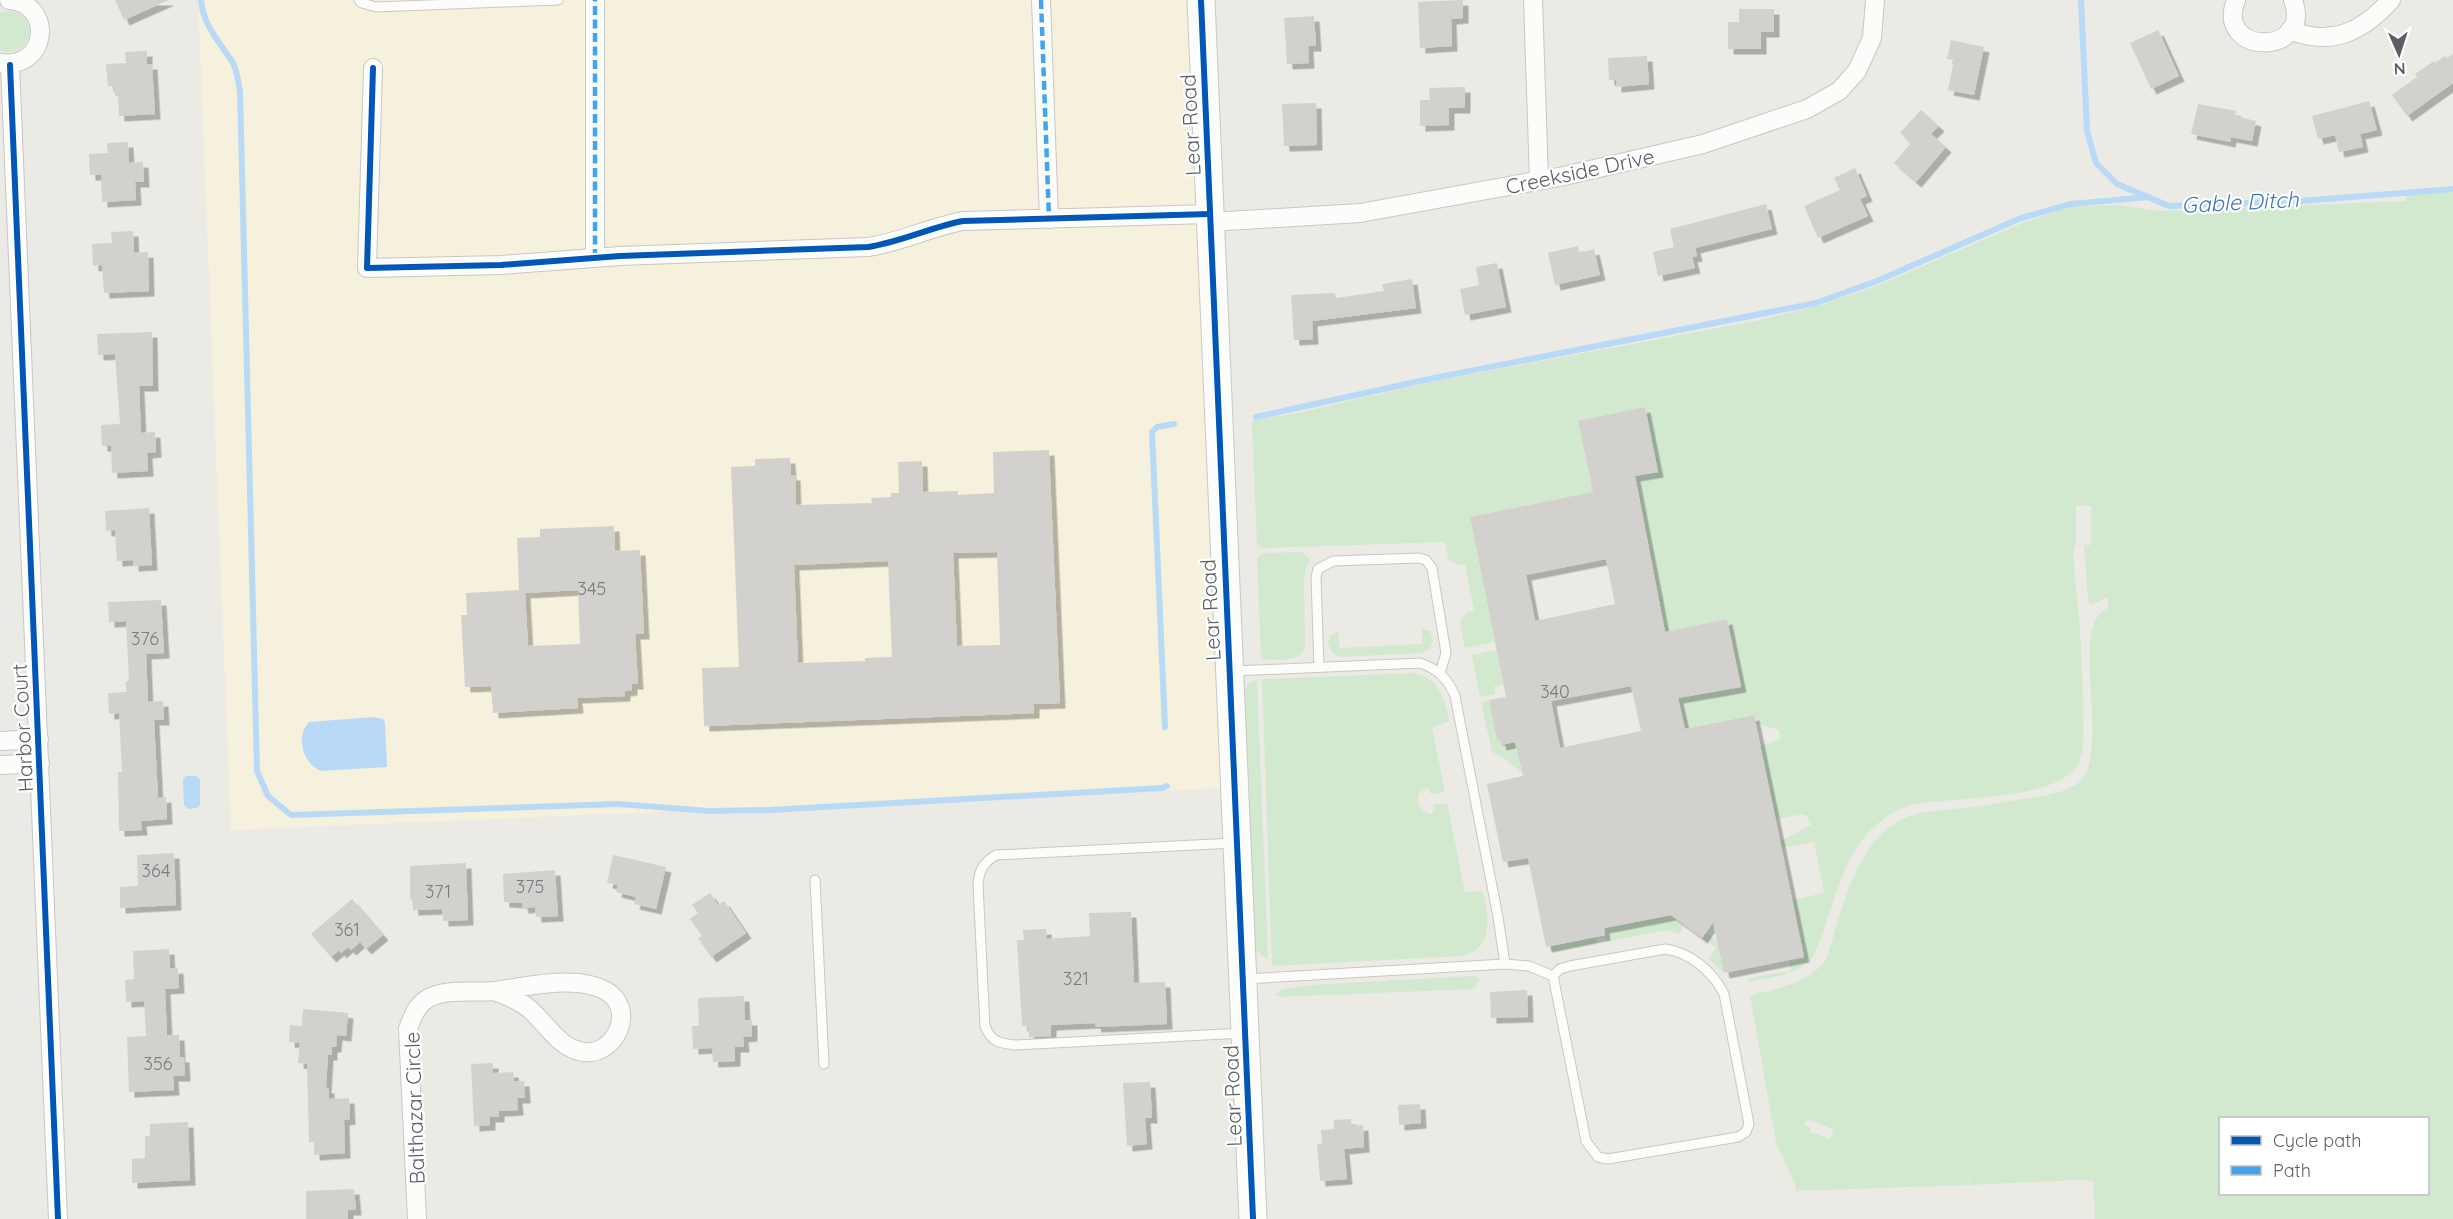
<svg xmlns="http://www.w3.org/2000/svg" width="2453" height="1219" viewBox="0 0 2453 1219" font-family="Quicksand,sans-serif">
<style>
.commercial{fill:#f6f1dd}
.green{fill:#d2e9d0;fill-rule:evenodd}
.water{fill:#b8daf7}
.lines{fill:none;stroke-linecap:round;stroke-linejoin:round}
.stream{stroke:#b8daf7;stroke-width:6}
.building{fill:#d2d1ce;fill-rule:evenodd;filter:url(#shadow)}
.lane-casing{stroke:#c8c7c6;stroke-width:11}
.street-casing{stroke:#c8c7c6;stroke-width:20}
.secondary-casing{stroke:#c8c8c7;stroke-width:29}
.lane{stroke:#fcfcfb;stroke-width:9}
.street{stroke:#fcfcfb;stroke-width:18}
.secondary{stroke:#fcfcfb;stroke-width:27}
.quiet{stroke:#40a5ee;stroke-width:4.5;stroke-dasharray:9 4.5;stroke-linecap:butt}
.cycleway-casing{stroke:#fff;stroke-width:10}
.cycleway{stroke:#0057b8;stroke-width:6}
.labels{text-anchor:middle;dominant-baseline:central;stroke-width:4.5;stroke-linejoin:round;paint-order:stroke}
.number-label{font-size:18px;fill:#7a7d80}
.street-label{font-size:21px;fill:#5b5f64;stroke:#fff}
.water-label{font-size:22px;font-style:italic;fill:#3c78c0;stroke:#fff}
</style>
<defs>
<filter id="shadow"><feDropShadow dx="5.5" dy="5.5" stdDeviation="0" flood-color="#0004"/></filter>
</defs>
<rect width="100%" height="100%" fill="#ebeae5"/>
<polygon class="commercial" points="198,0 1189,0 1221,788 231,830"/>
<g class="green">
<path d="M9,11C22,12 28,20 30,32C27,48 15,55 0,51V12Z"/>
<path d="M2453,188V1219H2095L2093,1181L2078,1180L1970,1185L1969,1171V1185L1796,1191L1795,1184L1776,1142L1750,996C1778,988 1807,984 1826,960C1843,911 1854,837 1910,816C1923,811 1940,811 1955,809C1976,807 1997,803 2017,800C2037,796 2062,795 2078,783C2114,753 2066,624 2108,608V597L2090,605L2088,599L2084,545H2091V506H2076V545L2074,547C2073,570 2077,592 2079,615C2081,644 2082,673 2083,701C2083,719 2085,738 2081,756C2068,806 1945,794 1905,807C1896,810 1888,815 1881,821C1838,854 1835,911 1813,957C1796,976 1772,977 1748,982V978L1791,971L1789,961L1804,959L1792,900L1824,893L1814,842L1781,848L1780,842L1811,825L1808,817L1804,814L1776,819L1760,746L1781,739L1779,730L1755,723L1753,715L1678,730L1683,721L1678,698L1741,686L1727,619L1684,628L1668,646L1637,486L1632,476L1658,472L1645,408L1578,421L1591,485L1595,492L1470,517L1495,642L1465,648L1460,622L1467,612L1474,610L1465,564L1458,565L1448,559L1445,542L1261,548L1257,544L1252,425L1254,420L1298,413L1435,381L1755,321L1818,306L1879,285L2025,222L2070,207L2117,205L2160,211L2406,201V190ZM2220,1118H2428V1194H2220ZM1807,1119L1834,1130L1830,1139L1810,1132L1811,1128L1805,1125Z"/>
<path d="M1303,552L1310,560L1306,567L1304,578L1305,649C1298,663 1275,660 1261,659L1257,559L1261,553Z"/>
<polygon points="1422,629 1430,631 1433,640 1430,649 1422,653 1341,657 1334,654 1328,644 1330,635 1338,632 1340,648 1422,644"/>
<polygon points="1496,650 1503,684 1494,687 1495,694 1480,697 1472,655"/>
<path d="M1414,673C1440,679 1444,697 1449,721L1432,728L1445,792L1431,794L1429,787L1419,793C1415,805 1422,815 1434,813L1433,805L1447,803L1465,892L1483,891C1488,916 1495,948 1462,956L1272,966L1262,679Z"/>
<polygon points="1257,679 1268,960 1254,949 1244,691 1248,684"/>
<polygon points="1489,700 1501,744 1515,742 1522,773 1501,756 1492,752 1481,702"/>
<polygon points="1689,912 1690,917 1679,934 1667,930 1606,942 1604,928"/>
<polygon points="1706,933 1717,941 1724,973 1709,959 1716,947 1702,938"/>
<polygon points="1596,937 1597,944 1553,953 1551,946"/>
<polygon points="1474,976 1480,978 1474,989 1279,997 1275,994 1282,990 1309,985"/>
</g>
<g class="water">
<path d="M373,717L383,719L385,722L387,767L321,771C303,764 295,737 309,722Z"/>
<polygon points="186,776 196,776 200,779 200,805 197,808 188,809 184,805 183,779"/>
</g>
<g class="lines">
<g class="stream">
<path d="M201,0C203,26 220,42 233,63C237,70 238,82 240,91L257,771L268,796L291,815L618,804L709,811L770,810L1162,788L1167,786"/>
<polyline points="2081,0 2087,131 2096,163 2117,184 2169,206 2301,201 2453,189"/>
<polyline points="1256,417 1434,378 1816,303 1877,281 2021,218 2071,204 2149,197"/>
<polyline points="1165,727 1152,432 1157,427 1174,424"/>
</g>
</g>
<g class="building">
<polygon points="115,0 169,0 124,20"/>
<polygon points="1463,0 1463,18 1451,19 1452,46 1420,48 1418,2"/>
<polygon points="1739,9 1774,9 1774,32 1761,32 1761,49 1728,49 1728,22 1739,22"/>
<polygon points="1314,16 1316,46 1308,46 1309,63 1287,64 1284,18"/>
<polygon points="2158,30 2179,76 2151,89 2130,43"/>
<polygon points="1951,40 1984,47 1974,95 1948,90 1954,60 1947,59"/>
<polygon points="147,51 147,64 152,64 155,114 119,116 118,96 115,96 114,86 108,86 106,64 126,63 125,52"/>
<polygon points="2453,54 2453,83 2407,116 2392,95 2417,77 2415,74 2434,61 2435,63 2445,56 2447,58"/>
<polygon points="1647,56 1649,84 1616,87 1616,80 1609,80 1608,58"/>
<polygon points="1465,87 1465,108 1449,108 1449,125 1420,126 1420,100 1430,100 1429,88"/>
<polygon points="2369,101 2377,130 2360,134 2363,147 2339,152 2335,135 2318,139 2312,116"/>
<polygon points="1316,103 1317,145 1284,146 1282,104"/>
<polygon points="2198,104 2236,111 2235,116 2256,121 2252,141 2231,137 2230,142 2191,134"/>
<polygon points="1921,110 1939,126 1931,134 1946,147 1916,182 1894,163 1911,143 1900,133"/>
<polygon points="128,142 129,163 143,162 144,182 135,182 136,200 102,202 101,175 90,175 89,154 108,153 107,143"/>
<polygon points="1855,168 1867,196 1860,199 1868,216 1818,238 1804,206 1840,190 1834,178"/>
<polygon points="1766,204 1772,229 1695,248 1697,256 1692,257 1695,268 1658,276 1653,252 1674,247 1670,229"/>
<polygon points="133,231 134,253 148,252 149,291 104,293 102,265 93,266 92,244 112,243 111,232"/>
<polygon points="1578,246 1579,253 1594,249 1600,275 1555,285 1548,253"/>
<polygon points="1497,263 1506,307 1465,315 1460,289 1479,285 1476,267"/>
<polygon points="1412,279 1416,308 1312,321 1313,339 1294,340 1291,295 1335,293 1336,298 1384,291 1382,284"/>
<polygon points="152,332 153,386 139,386 141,433 155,432 156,452 147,453 148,471 112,473 111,446 102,446 101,425 120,424 115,354 98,355 97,334"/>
<path d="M1645,407L1658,472L1635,476L1665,632L1727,619L1741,687L1678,698L1685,729L1754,715L1804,957L1724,973L1713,922L1702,938L1671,915L1604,928L1605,935L1546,947L1528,858L1503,862L1487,784L1523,776L1515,742L1501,745L1500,740H1497L1489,700L1506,697L1470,517L1593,492L1578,421ZM1606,559L1615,604L1535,621L1526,575ZM1631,686L1641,731L1560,748L1551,701Z"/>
<path d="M1049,450L1060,703L1034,704V713L704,726L702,668L739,667L731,467L755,466V459L790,458L791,475H795L796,505L872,503L871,498L891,497V493H899L898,462L922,461L923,492L958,491V495L994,493L993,452ZM997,552L1000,645L957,646L953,553ZM888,561L892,657L865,658V661L798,663L794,565Z"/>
<polygon points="149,508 152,565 133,566 133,560 117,561 115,530 106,531 105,511"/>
<path d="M614,526L615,551L640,550L644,634H635L638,684H632V690L625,691V696L577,698L578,708L493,713L491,686L465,687L461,615H467L466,593L519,590L517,538L540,537V529ZM578,590L580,644L528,646L525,593Z"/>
<polygon points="161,600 164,653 146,654 148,702 163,701 164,720 154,720 158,798 166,797 167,819 141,821 142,830 119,831 118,772 122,772 119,713 109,714 108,693 126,692 126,681 129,681 126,621 109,622 108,602"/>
<polygon points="174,853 176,905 120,908 120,887 138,886 137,855"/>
<polygon points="613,855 666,867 656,909 634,904 636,897 616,892 618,885 607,883"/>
<polygon points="466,863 468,920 443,921 442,909 413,910 412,899 410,899 410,866"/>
<polygon points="555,870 558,916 536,917 535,907 523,908 522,903 504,902 503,874"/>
<polygon points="710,893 718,905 724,901 746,933 711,957 698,938 702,936 690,919 698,913 692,905"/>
<polygon points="352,899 383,935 366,949 360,942 351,950 348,947 341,953 339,950 331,957 311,934"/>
<polygon points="1131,912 1134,983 1165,982 1167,1024 1096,1027 1095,1023 1051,1025 1051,1036 1029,1037 1028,1026 1022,1026 1017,940 1024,940 1023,930 1046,929 1047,939 1090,936 1089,913"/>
<polygon points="169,949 170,969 178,968 179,988 165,989 167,1035 179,1035 180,1057 184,1057 185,1076 173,1076 174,1090 129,1092 127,1037 146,1036 144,1001 126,1002 125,980 134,979 133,951"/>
<polygon points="1527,990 1528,1017 1491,1018 1490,992"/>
<polygon points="744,996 745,1020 752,1020 752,1036 743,1037 744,1047 735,1047 735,1061 713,1062 712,1048 693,1049 692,1026 699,1026 698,998"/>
<polygon points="303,1009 348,1013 346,1036 337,1035 336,1047 332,1047 332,1055 328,1055 326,1088 329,1088 329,1099 349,1098 350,1119 344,1120 345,1153 314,1155 314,1142 309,1142 307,1064 298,1063 300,1043 289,1042 290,1025 302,1026"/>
<polygon points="493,1063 493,1073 513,1072 514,1081 524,1081 525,1098 517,1098 518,1110 499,1111 499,1117 490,1117 490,1125 474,1126 471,1064"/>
<polygon points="1150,1082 1152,1118 1145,1118 1147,1144 1127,1146 1123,1083"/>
<polygon points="1420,1104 1421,1123 1399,1125 1398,1105"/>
<polygon points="1351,1119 1351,1126 1363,1125 1364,1147 1344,1149 1347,1179 1320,1181 1317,1144 1322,1144 1321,1130 1334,1129 1334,1120"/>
<polygon points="188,1122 190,1180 132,1183 132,1159 145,1158 145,1136 150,1136 150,1124"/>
<polygon points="354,1189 356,1210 348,1210 348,1219 306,1219 306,1191"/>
</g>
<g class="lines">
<g class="lane-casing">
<g id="lane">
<polyline points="359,0 362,3 376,7 558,0"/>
<polyline points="1319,667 1316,577 1318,569 1333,561 1419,558 1426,560 1432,568 1446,653 1440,673"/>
<path d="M1233,671L1420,663C1438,669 1448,679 1455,696L1498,917L1505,964"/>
<path d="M1234,843L996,855C983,863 979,870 978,885L985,1026C991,1042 999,1043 1015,1045L1243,1033"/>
<polyline points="815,880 824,1064"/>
<path d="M1665,949C1690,952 1713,972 1724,994L1749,1124L1746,1132L1738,1137L1608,1159L1598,1157L1586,1141L1553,976L1560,969L1570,966Z"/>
<polyline points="1245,979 1505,964 1529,966 1553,976"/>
</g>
</g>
<g class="street-casing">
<g id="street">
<polyline points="1041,0 1049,219"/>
<polyline points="1533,0 1539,180"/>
<path d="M2236,0C2214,56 2314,57 2293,0"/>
<path d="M2290,30C2331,47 2362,32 2391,0"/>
<path d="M0,63C49,70 54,3 9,0"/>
<polyline points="10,65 58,1219"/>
<path d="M373,68L367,268L501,265L620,256L868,247C901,242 931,227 963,221L1210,214"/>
<polyline points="1210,222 1360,213 1564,176 1703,144 1807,109 1839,91 1857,71 1872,38 1875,0"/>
<polyline points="595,258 595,0"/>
<polyline points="0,741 39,739"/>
<polyline points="0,765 40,763"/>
<path d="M417,1219L408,1029C412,1018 416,1006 427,999C444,988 474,993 494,991C526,987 576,974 606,991C637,1009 616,1056 583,1052C558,1048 545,1021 527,1007C517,1000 506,995 494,991"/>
</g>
</g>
<g class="secondary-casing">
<polyline id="secondary" points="1201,0 1253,1219"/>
</g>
<use href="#lane" class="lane"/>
<use href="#street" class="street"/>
<use href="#secondary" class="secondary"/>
<g class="quiet">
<polyline points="1041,0 1049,219"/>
<polyline points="595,258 595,0"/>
</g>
<g class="cycleway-casing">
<g id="cycleway">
<polyline points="1201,0 1253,1219"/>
<polyline points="10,65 58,1219"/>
<path d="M373,68L367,268L501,265L620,256L868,247C901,242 931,227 963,221L1210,214"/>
</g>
</g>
<use href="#cycleway" class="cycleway"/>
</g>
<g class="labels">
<g class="number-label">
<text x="592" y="588">345</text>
<text x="145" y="638">376</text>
<text x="1555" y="691">340</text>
<text x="156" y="870">364</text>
<text x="530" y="886">375</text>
<text x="438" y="891">371</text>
<text x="347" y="929">361</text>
<text x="1076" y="978">321</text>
<text x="158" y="1063">356</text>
</g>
<g class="street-label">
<text transform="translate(1190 125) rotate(-93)">Lear Road</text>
<text transform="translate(1580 171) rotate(-12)">Creekside Drive</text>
<text transform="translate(1210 610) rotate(-93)">Lear Road</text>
<text transform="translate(22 728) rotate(-93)">Harbor Court</text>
<text transform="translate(1232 1096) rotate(-92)">Lear Road</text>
<text transform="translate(414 1108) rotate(-92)">Balthazar Circle</text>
</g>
<g class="water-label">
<text transform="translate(2240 202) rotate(-3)">Gable Ditch</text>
</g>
</g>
<rect x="2219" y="1117" width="210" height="78" fill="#ffffff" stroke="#bdbfc1" stroke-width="1.5"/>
<rect x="2231" y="1136" width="30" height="9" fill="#0057b8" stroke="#bdbfc1" stroke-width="1.5"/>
<text x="2273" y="1147" font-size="18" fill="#5b5f64">Cycle path</text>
<rect x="2231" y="1166" width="30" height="9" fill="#40a5ee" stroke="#bdbfc1" stroke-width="1.5"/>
<text x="2273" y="1177" font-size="18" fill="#5b5f64">Path</text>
<g transform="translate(2399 54) rotate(177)" stroke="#ffffff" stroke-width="4.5" paint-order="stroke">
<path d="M0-4.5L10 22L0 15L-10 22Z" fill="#5b5f64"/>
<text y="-9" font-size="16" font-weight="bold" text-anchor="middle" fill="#5b5f64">N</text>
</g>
</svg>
